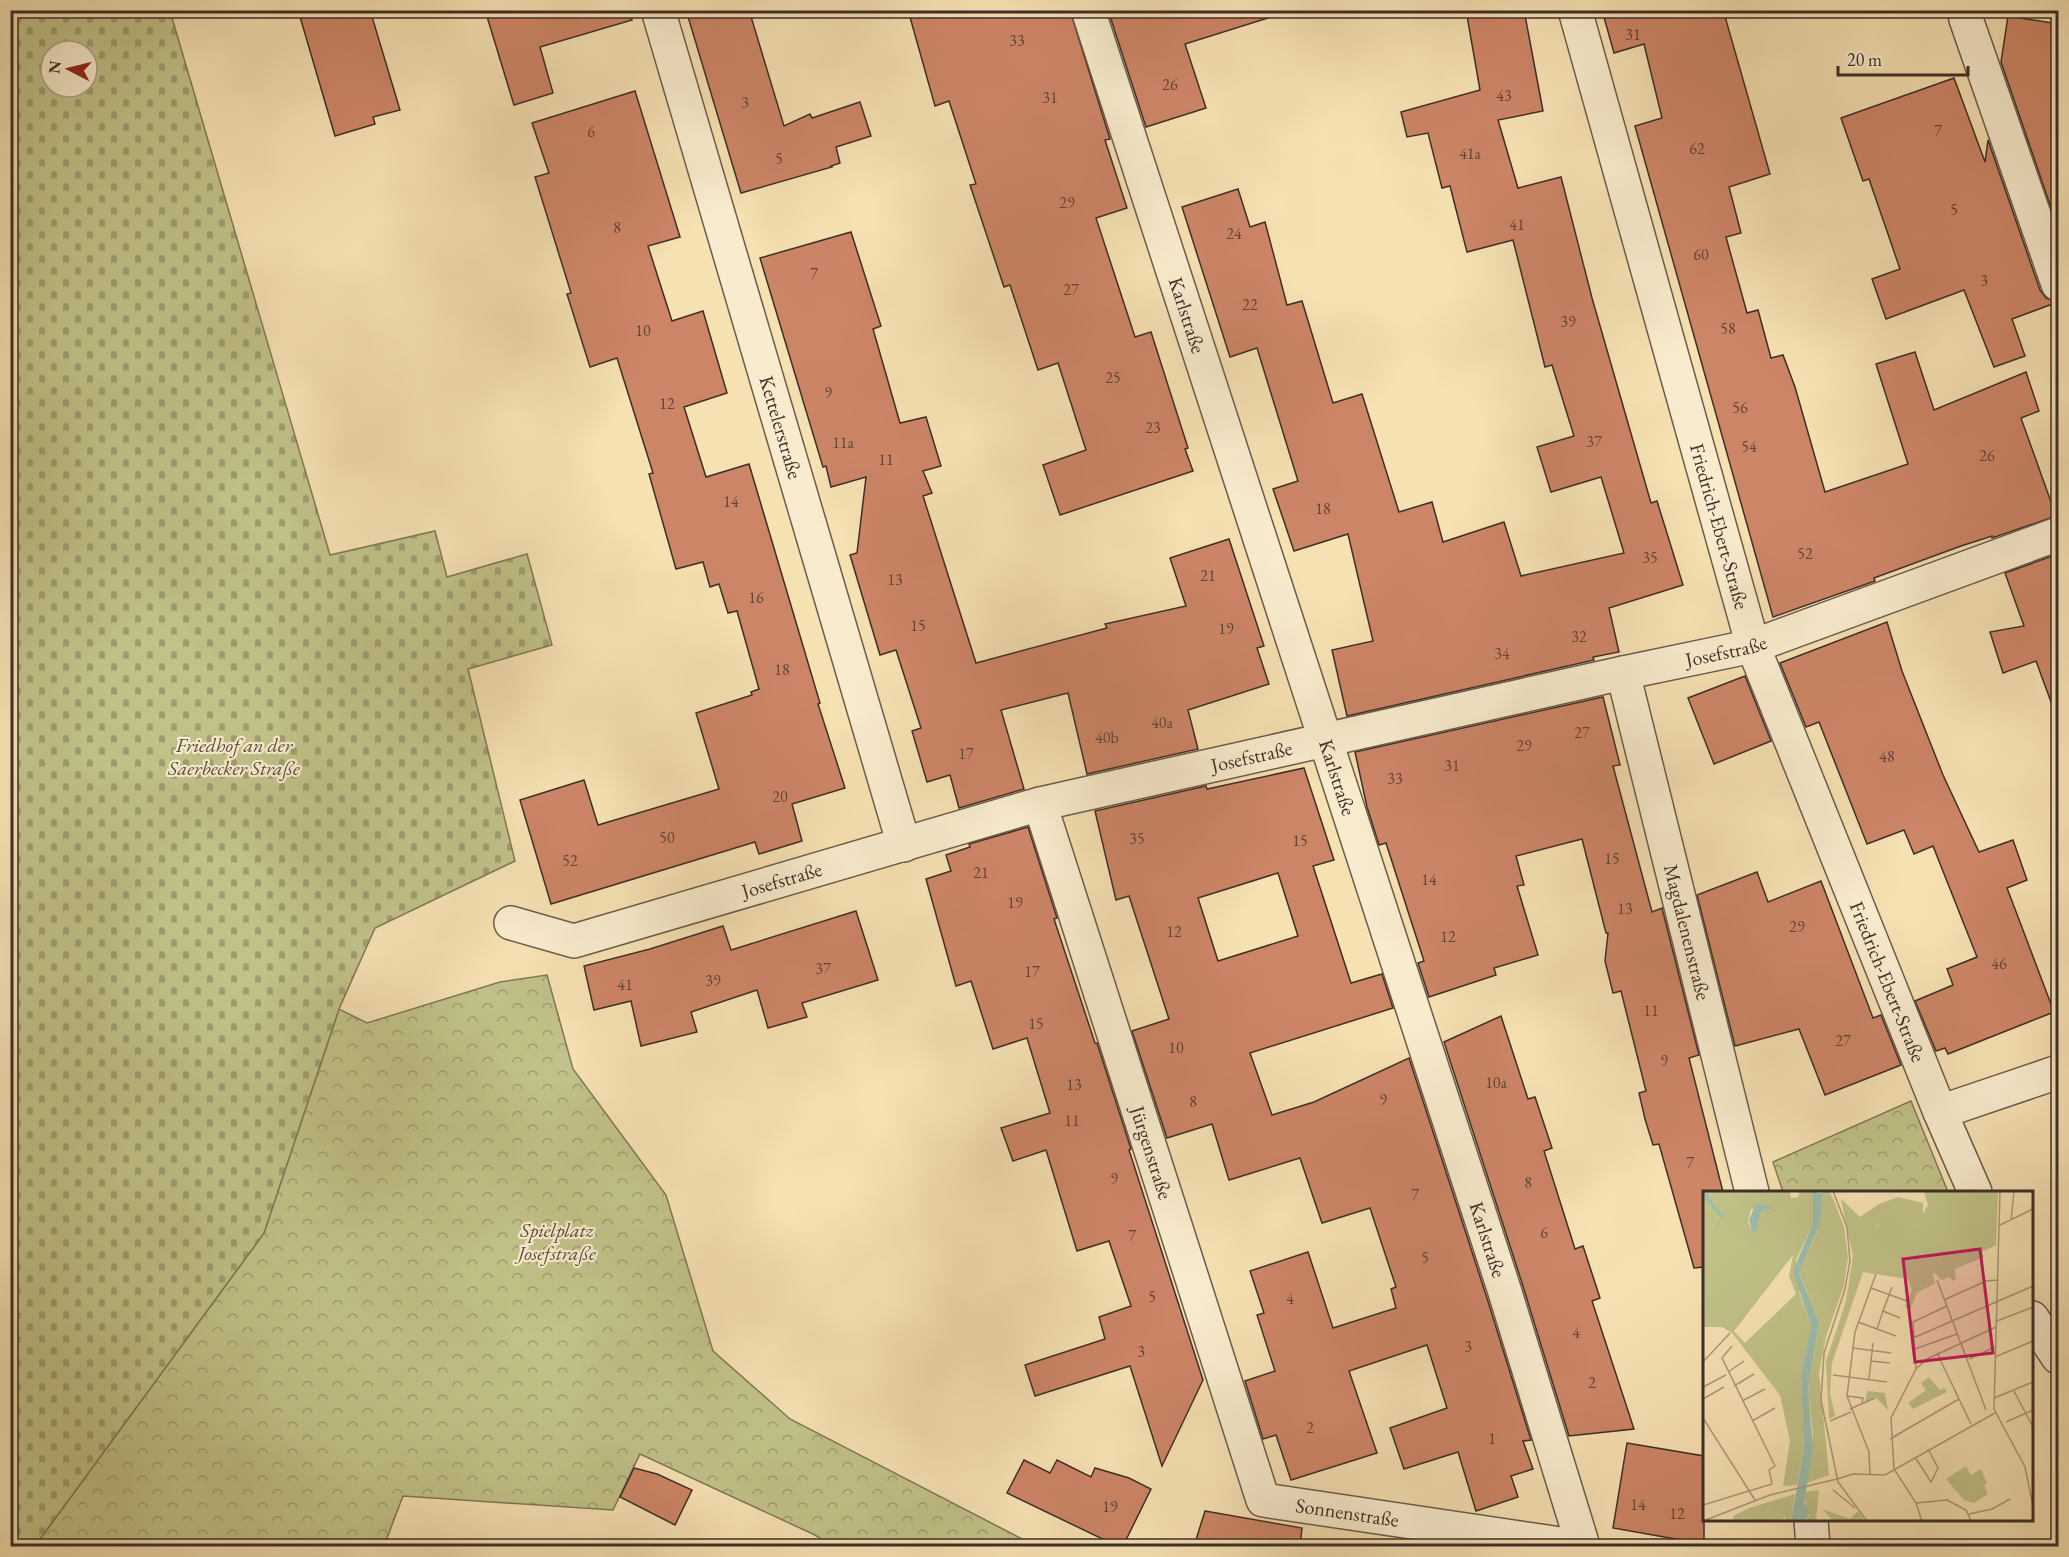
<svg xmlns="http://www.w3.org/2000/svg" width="2069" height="1557" viewBox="0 0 2069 1557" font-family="'EB Garamond',serif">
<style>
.forest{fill:url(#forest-crowns);stroke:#7f7858;stroke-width:1.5}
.cemetery{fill:url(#cemetery-stones);stroke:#7f7858;stroke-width:1.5;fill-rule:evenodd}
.building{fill:#cd8567;stroke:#3d2f28;stroke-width:1.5;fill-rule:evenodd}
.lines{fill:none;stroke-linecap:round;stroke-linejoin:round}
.minor-casing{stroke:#6b5c4b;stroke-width:36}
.minor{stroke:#f9ecce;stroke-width:33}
.labels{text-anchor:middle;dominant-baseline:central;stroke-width:4.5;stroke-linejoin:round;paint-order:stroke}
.number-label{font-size:16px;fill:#614438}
.street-label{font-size:20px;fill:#3d2f28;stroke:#f9ecce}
.park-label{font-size:20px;font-style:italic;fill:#574c3b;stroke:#f9ecce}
.inset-river{fill:none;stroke:#9dbdae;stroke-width:3}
.inset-road{fill:none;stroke:#ac9a7b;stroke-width:1.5}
.view{fill:#c2185b;fill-opacity:0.15;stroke:#c2185b;stroke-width:3}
.inset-edge{fill:none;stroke:#3d2f28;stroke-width:3}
</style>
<defs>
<pattern id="forest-crowns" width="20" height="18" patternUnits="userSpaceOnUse" patternTransform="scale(1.5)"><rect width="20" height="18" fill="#c1c289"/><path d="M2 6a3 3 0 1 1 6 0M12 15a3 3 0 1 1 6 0" fill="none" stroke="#9e9e70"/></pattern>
<pattern id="cemetery-stones" width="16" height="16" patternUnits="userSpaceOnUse" patternTransform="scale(1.5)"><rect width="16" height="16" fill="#c1c289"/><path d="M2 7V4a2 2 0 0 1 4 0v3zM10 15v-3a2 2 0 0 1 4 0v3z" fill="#9e9e70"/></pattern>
</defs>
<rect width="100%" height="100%" fill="#f6e1b3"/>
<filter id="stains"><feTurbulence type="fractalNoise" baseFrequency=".00333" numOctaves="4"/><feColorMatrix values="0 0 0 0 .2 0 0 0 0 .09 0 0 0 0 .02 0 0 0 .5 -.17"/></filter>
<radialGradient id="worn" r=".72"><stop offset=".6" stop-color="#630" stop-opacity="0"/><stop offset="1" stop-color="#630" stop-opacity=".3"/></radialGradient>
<g class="forest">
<polygon points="547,975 573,1069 666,1195 713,1351 790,1419 1030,1543 1027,1546 832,1546 815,1535 640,1454 613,1510 403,1496 384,1546 35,1546 264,1233 339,1009 367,1023 500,982"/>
<polygon points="1911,1101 1948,1192 1783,1192 1773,1162"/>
</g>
<path class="cemetery" d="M11,10L170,11L330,555L435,531L447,577L527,554L552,645L468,669L515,861L375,928L339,1009L264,1233L35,1546H10ZM51,51H87V87H51Z"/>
<g class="building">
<polygon points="298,10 370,10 400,110 373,117 375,124 335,136"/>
<polygon points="485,10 630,10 632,20 540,47 553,93 514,105"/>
<polygon points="686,10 749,10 784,126 810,114 812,118 860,102 871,136 836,147 840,163 831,166 832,167 741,193"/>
<polygon points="908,10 1070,10 1110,139 1105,140 1127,208 1096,218 1135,337 1151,332 1188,448 1185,449 1193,471 1060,515 1043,465 1086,450 1058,363 1038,370 1010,285 1004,287 970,185 976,184 949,101 935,106"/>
<polygon points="1108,10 1267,10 1268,18 1185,44 1206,108 1146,127"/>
<polygon points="1466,10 1524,10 1543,111 1498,120 1518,188 1561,177 1592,298 1651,503 1657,501 1683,585 1609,608 1619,652 1593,657 1594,660 1347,716 1332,650 1373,641 1348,534 1294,551 1273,489 1298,481 1257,348 1230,357 1182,207 1238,189 1250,227 1265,222 1287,305 1302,301 1333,403 1362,394 1399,512 1432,502 1443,542 1504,522 1521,576 1624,553 1601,477 1551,492 1537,447 1574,436 1552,365 1545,367 1513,240 1467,252 1450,186 1442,188 1428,133 1407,137 1401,112 1480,90"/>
<polygon points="1602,10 1726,10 1726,20 1770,174 1729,187 1741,233 1726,237 1747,313 1758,310 1771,358 1783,355 1795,387 1825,492 1908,464 1876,364 1915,352 1934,410 2026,372 2039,411 2021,418 2056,516 1992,538 1992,536 1961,546 1874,578 1875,581 1773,617 1635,126 1662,118 1644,44 1614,53"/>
<polygon points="2008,16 2058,24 2058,228 2001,62"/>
<polygon points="1954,78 1985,162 1988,140 2040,290 2046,298 2058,302 2012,319 2025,356 1994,367 1964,290 1886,319 1872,279 1900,269 1869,179 1863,181 1841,118"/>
<polygon points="635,91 680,237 648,246 672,321 703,311 727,393 684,407 706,477 749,464 820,703 818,704 845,788 792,804 802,841 759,854 755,842 551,904 520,800 584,780 598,825 719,789 696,713 752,695 751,692 759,689 737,611 728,613 719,584 710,587 703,562 676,569 649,474 653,473 617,358 590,367 567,294 571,293 535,177 549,173 532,123"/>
<polygon points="851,232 881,326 873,329 900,423 926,417 941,466 923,471 932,493 923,496 976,663 1107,628 1105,624 1186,606 1170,558 1229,539 1264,646 1257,648 1269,684 1188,710 1198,749 1087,774 1068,693 1001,710 1024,789 959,808 950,775 927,782 912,731 921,728 896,650 880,655 850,555 857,553 866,477 831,487 826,466 823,467 760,258"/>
<polygon points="2058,554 2058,709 2054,710 2036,661 2003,673 1990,632 2024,626 2005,573"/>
<polygon points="1887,622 1902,671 1943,775 1979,852 2013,840 2027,880 2007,888 2054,1012 1948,1054 1945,1048 1936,1051 1915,1001 1953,985 1947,969 1977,957 1933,846 1914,854 1904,830 1867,844 1819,722 1806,727 1780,663"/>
<polygon points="1745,676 1771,741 1714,764 1688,698"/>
<polygon points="1603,697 1620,765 1613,766 1652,912 1662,908 1699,1055 1689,1058 1723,1192 1704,1192 1704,1267 1694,1268 1659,1144 1653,1145 1645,1119 1639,1093 1646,1091 1621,991 1613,993 1605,961 1608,933 1606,933 1582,839 1516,856 1524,885 1517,886 1538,955 1494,968 1496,975 1429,997 1418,963 1424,961 1386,843 1379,845 1367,807 1355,752"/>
<path d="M1304,768L1334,860L1313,866L1351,983L1382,974L1393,1008L1250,1053L1272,1115L1314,1102L1409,1058L1486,1295L1531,1440L1523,1441L1533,1469L1511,1476L1518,1497L1476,1511L1458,1452L1404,1469L1390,1428L1447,1408L1427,1345L1349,1371L1377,1453L1291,1480L1276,1435L1263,1439L1245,1381L1275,1371L1257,1315L1264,1313L1250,1271L1308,1252L1333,1328L1396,1308L1391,1289L1396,1287L1370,1208L1322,1223L1300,1158L1229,1180L1212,1124L1167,1138L1132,1031L1169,1019L1129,896L1116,900L1095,811L1206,786L1207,789ZM1278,873L1298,936L1218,961L1198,898Z"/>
<polygon points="1028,827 1057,918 1054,919 1095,1043 1097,1043 1131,1149 1129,1150 1203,1380 1162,1466 1130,1366 1035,1396 1025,1365 1105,1339 1099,1317 1131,1306 1109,1241 1077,1251 1046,1150 1013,1161 1001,1128 1050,1113 1027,1038 993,1049 971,981 956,986 926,879 951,871 946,855 970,847 969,844"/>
<polygon points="1757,872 1768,902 1821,881 1873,1018 1881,1015 1901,1065 1825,1095 1799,1029 1735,1046 1697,895"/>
<polygon points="856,911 878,980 802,1003 807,1017 768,1028 757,990 691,1012 697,1032 641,1046 631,1001 594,1010 584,966 650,949 723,926 731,950"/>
<polygon points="1501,1016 1528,1099 1535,1097 1552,1148 1544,1151 1575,1249 1583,1246 1600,1298 1592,1301 1634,1429 1569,1436 1522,1283 1444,1042"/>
<polygon points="1627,1443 1704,1456 1704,1544 1613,1528"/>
<polygon points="1024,1460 1050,1473 1057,1460 1091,1477 1095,1468 1129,1478 1151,1489 1123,1546 1117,1546 1007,1493"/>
<polygon points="634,1468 657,1474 692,1490 675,1525 620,1497"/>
<polygon points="1205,1511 1302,1528 1300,1546 1194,1546"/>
</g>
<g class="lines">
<g class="minor-casing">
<g id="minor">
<path id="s1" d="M658,10L904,845"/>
<path id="s2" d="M1088,10L1504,1289L1583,1546"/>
<path id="s3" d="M1575,10L1753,646L1940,1112L1975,1192"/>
<polyline points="1964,10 1966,19 2058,284"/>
<path id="s4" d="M1623,673L1752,1192"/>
<path id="s5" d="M1040,804L1263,1500L1574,1546"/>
<path id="s6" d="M511,923L574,941L1040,804L1623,673L1753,646L2058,534"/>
<polyline points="1940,1112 2058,1072"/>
<polyline points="2032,1318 2058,1357"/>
<polyline points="1811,1520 1813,1546"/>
</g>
</g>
<use href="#minor" class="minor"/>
</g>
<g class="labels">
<g class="number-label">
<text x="1633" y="34">31</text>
<text x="1017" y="40">33</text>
<text x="1170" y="84">26</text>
<text x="1504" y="95">43</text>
<text x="1050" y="97">31</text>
<text x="745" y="102">3</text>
<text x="1938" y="130">7</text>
<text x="591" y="131">6</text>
<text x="1697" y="148">62</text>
<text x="1470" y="153">41a</text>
<text x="779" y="158">5</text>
<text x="1067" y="202">29</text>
<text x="1954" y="209">5</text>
<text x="1517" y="224">41</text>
<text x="617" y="227">8</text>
<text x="1234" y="233">24</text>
<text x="1701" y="254">60</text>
<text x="814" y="273">7</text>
<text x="1984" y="280">3</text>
<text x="1071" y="289">27</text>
<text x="1250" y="304">22</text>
<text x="1568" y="321">39</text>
<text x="1728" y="328">58</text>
<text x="643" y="330">10</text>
<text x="1113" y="377">25</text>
<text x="828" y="392">9</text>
<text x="667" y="403">12</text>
<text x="1740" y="407">56</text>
<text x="1153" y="427">23</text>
<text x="1594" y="441">37</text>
<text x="843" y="442">11a</text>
<text x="1749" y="446">54</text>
<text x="1987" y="455">26</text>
<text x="886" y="459">11</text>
<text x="731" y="501">14</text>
<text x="1323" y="508">18</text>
<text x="1805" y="553">52</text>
<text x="1650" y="557">35</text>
<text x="1208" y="575">21</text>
<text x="895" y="579">13</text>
<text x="756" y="597">16</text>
<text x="918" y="625">15</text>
<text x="1226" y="628">19</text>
<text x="1579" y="636">32</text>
<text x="1502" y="653">34</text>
<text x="782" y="669">18</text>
<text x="1162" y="722">40a</text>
<text x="1582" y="732">27</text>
<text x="1107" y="737">40b</text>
<text x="1524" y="745">29</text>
<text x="966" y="753">17</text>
<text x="1887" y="756">48</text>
<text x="1452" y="765">31</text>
<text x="1395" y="778">33</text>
<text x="780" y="796">20</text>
<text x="667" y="837">50</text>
<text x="1137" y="838">35</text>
<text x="1300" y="840">15</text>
<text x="1612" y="858">15</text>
<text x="570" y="860">52</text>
<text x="981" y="872">21</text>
<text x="1429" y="879">14</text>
<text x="1015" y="902">19</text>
<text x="1625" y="908">13</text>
<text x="1797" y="926">29</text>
<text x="1174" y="931">12</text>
<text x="1448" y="936">12</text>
<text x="1999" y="963">46</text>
<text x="823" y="968">37</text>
<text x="1032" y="971">17</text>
<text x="713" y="980">39</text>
<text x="625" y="984">41</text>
<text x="1651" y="1010">11</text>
<text x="1036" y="1023">15</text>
<text x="1843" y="1040">27</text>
<text x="1176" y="1047">10</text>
<text x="1664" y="1060">9</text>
<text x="1496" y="1082">10a</text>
<text x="1074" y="1084">13</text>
<text x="1383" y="1099">9</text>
<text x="1193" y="1101">8</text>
<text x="1072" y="1120">11</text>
<text x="1690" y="1162">7</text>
<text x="1114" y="1178">9</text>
<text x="1528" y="1182">8</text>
<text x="1415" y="1194">7</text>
<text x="1544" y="1232">6</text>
<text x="1132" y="1235">7</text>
<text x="1425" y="1257">5</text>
<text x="1152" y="1296">5</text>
<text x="1290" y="1298">4</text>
<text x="1576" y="1332">4</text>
<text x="1468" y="1346">3</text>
<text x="1141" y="1351">3</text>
<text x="1592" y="1382">2</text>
<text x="1310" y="1427">2</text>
<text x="1492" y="1438">1</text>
<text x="1638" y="1504">14</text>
<text x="1110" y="1506">19</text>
<text x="1677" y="1513">12</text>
</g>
<g class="street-label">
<text stroke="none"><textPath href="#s2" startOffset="321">Karlstraße</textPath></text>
<text stroke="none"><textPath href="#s1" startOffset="435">Kettelerstraße</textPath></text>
<text stroke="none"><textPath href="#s3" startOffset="536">Friedrich-Ebert-Straße</textPath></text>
<text stroke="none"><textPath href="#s6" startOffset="1254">Josefstraße</textPath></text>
<text stroke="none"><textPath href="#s6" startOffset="768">Josefstraße</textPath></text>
<text stroke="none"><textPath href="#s2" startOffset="807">Karlstraße</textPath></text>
<text stroke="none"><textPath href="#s6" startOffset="282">Josefstraße</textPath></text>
<text stroke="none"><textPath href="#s4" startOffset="267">Magdalenenstraße</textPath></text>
<text stroke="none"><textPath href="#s3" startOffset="1022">Friedrich-Ebert-Straße</textPath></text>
<text stroke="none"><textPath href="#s5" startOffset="366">Jürgenstraße</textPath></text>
<text stroke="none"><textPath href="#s2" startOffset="1293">Karlstraße</textPath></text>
<text stroke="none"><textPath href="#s5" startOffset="816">Sonnenstraße</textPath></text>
</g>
<g class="park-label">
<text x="234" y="745">Friedhof an der<tspan x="234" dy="23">Saerbecker Straße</tspan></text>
<text x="557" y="1230">Spielplatz<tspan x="557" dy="23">Josefstraße</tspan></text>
</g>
</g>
<g transform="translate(1703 1191)">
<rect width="330" height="330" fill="#f6e1b3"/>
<path d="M5,0H87L88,7L95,6L97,0H110V32L93,69L96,101L108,135L98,185L101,258L94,294L80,295L87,250L77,204L29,142L19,136H0V54L5,52L13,26L19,25ZM72,17L60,19L55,29V38L49,40L45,31L48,18ZM90,64L86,85L93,103L42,152L31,140ZM118,0H126L130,7L141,36L145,66L141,94L123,146L116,182L126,284L104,292L110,243L105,198L116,131L96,81L115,39ZM0,11L11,25L5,37L0,38ZM226,186L237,199L242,197L244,201L210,218L205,212L223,199L218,192ZM164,200L182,202L185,219L172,206L162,211ZM116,299L113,330H102L107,324L102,320V301ZM92,303L88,330H82V324L79,330H31L30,325L46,317Z" fill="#c1c289" fill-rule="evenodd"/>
<path d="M0,0H5L20,25L13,26L5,52L0,54V38L11,25L0,11ZM195,6L220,12V23H185L169,42L177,56L229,81L232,92L214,102L207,119L202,116L209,99L205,88L160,81L129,172L127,202L132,225L126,228L123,170L143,110L150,65L138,8L157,26L176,13ZM125,79L131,80L133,89L128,99H122L111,86ZM263,275L268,284L278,278L284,292L281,294L285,303L271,312L261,309L243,288ZM119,318L147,328L155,320L162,330H130Z" fill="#c1c289"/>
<path d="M221,0H295L293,54L279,61L281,66L252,78L253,88L249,90L247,86L238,89L233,83L217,79L177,56L168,42L176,35L178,21L220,23L225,14Z" fill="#c1c289"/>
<path d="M110,0L119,3L117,33L96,82L116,131L105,198L110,256L101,313L107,322L102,330H88L101,258L98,185L108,135L90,80L110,32ZM53,12L72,18L60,19L55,29V38L49,41L46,29Z" fill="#9dbdae"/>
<path class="inset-river" d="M0,1L19,26"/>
<path class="inset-road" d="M130,0L144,36L147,70L142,98L121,162L118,209L135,291L164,330M297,0L291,218L322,276L330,315M308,30L311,0M297,34L330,18M234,89L283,219M168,97L204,110M241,109L283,90L295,89M180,120L189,96M294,130L330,116M155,131L193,145M174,138L180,120L197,127M210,147L330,95M150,157L188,162M209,159L254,143M234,162L268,233M292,166L330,150M266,168L292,156M168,170L187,172M0,171L27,142M213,178L210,131L244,115M25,181L41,170M130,184L184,191M166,188L170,152M31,195L51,183M0,196L23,184M311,200L330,236M144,205L160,207L159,212M291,207L330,191M0,208L21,196M39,210L62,198M147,218L172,207M0,227L52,309M49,230L72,217M127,230L148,221M303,231L330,219M187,248L256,208M212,266L228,291L235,277L225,258M167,284L166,261L144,205L152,141L173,83M134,288L150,283L182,284L292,222M130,299L152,317M213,312L244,309L263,319L268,330M0,314L69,293L66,279L72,275L19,167L29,155M266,323L289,318L307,308M0,330L67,304L134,288M219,330L213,312L191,278L188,227L213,178L224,168L293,136"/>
<path class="view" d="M277,58L290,162L212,171L200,68Z"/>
<rect width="330" height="330" class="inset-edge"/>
</g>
<rect width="2069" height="1557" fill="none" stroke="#f6e1b3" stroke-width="36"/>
<rect x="12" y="12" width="2045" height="1533" fill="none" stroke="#3d2f28" stroke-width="3"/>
<rect x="18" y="18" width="2033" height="1521" fill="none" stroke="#3d2f28" stroke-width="1.5"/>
<g transform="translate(69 69) rotate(277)"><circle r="28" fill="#f9ecce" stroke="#aea08c" stroke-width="1.5"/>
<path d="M0-4.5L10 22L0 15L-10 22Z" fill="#8f2418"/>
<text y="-9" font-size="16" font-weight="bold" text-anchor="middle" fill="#3d2f28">N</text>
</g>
<path d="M1838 66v9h130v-9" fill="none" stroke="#3d2f28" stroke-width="3"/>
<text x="1847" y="66" font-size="18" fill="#3d2f28" stroke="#f9ecce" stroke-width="4.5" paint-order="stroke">20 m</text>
<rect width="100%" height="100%" filter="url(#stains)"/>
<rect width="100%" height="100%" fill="url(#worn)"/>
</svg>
